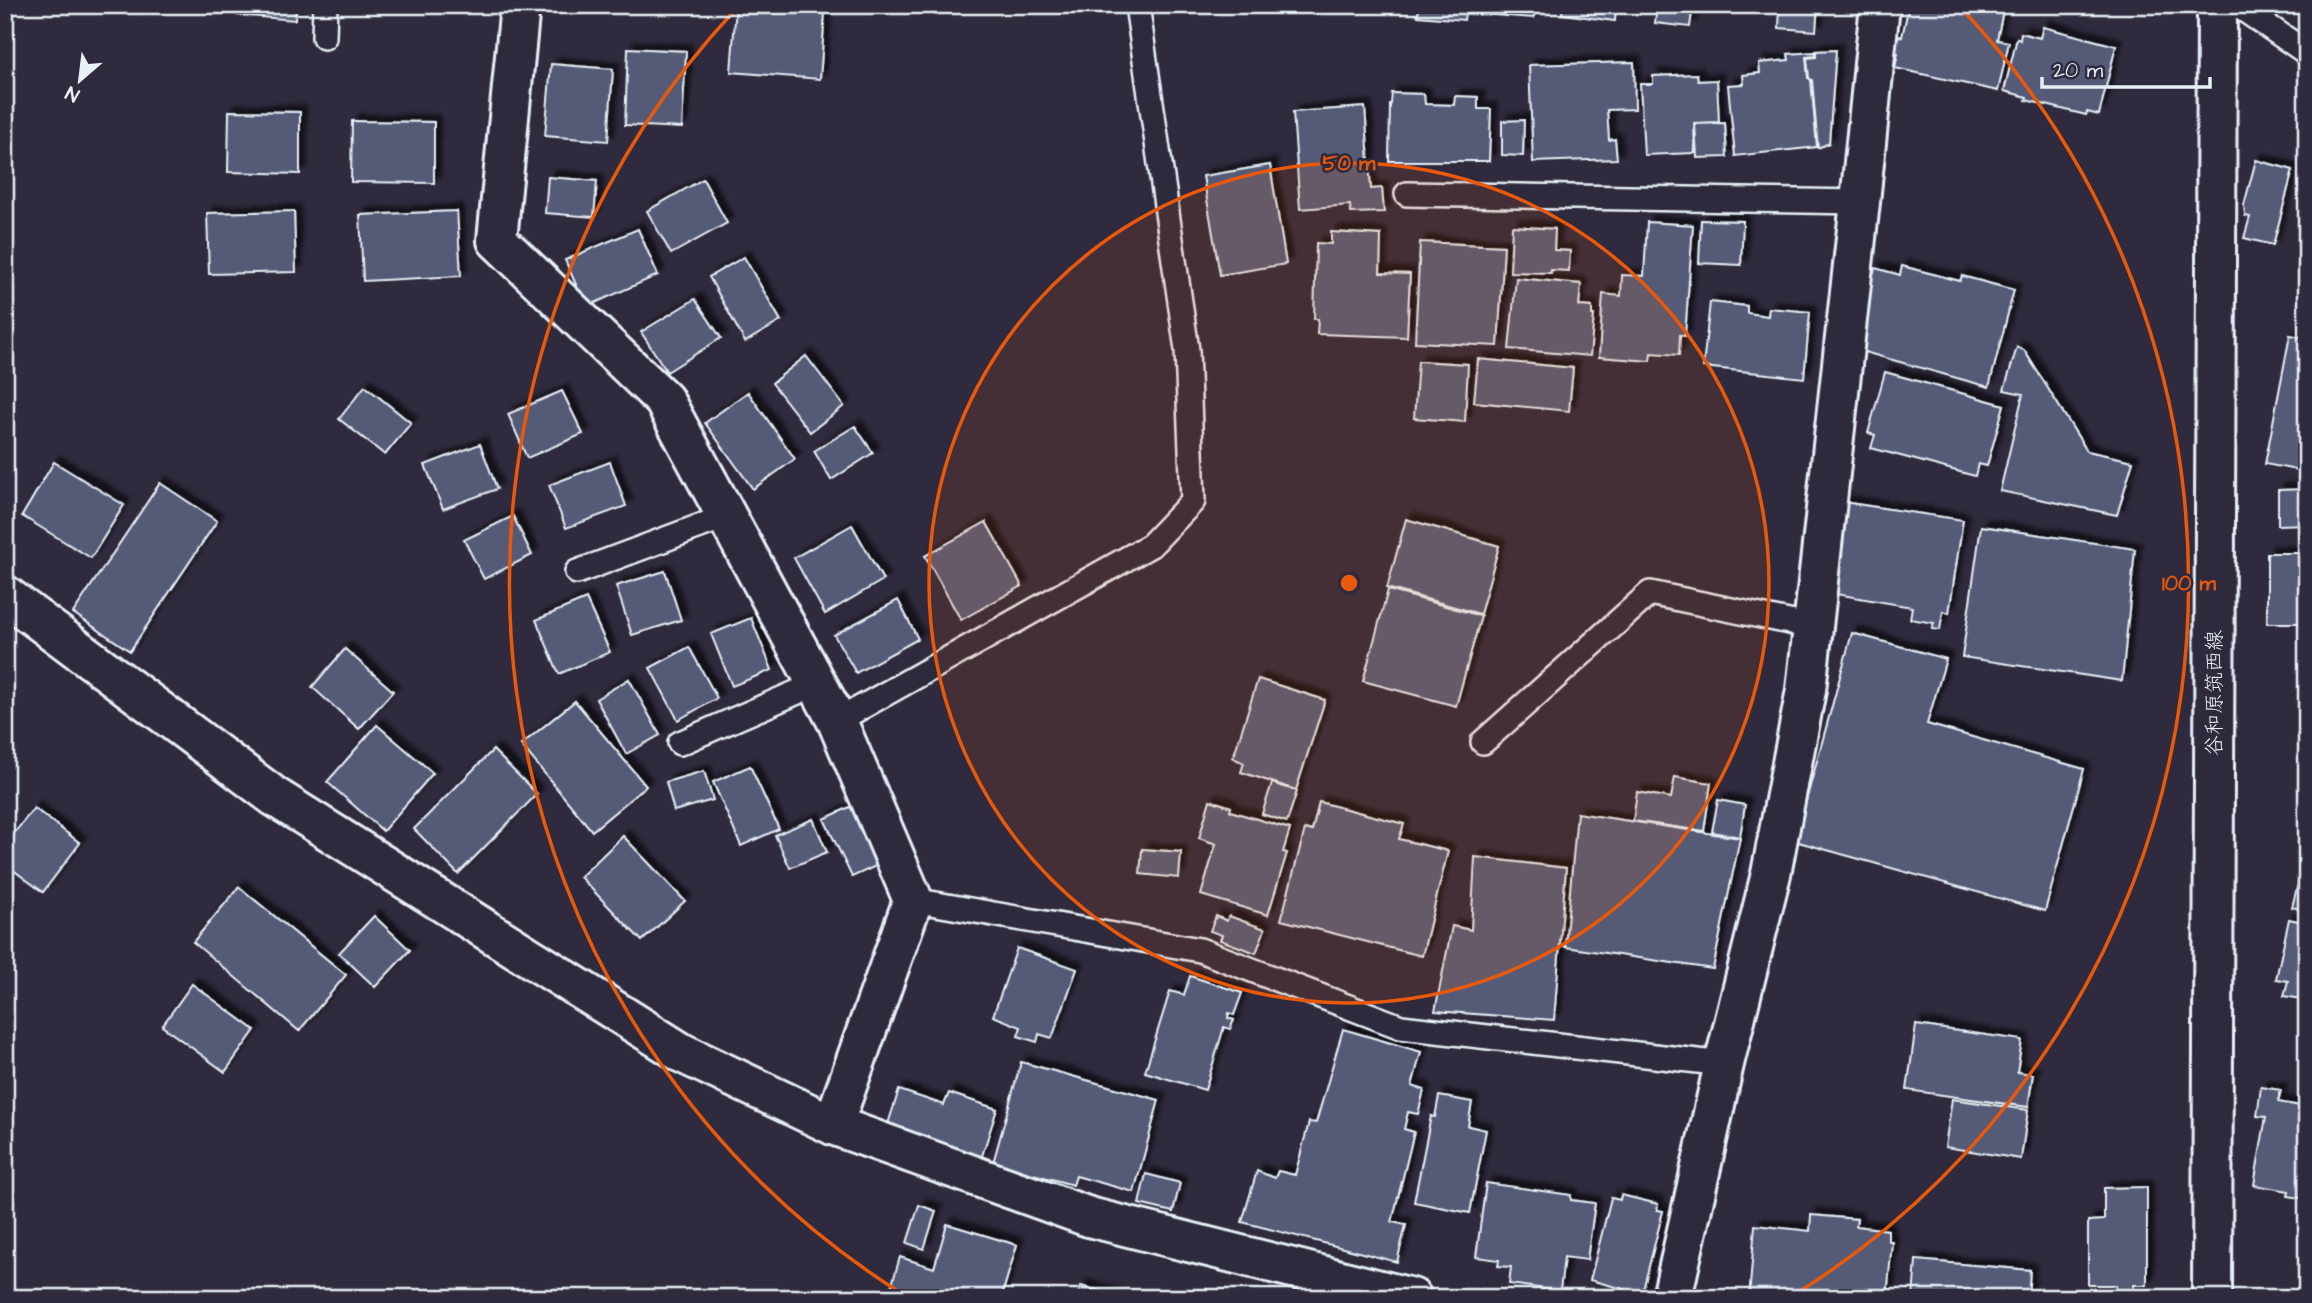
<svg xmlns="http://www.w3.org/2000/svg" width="2312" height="1303" viewBox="0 0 2312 1303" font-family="'Architects Daughter','Klee One',sans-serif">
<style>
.building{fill:#545a76;stroke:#e8f1f8;stroke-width:2;filter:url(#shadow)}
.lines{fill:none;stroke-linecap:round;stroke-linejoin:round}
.service-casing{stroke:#e8f1f8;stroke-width:28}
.minor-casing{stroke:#e8f1f8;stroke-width:44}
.secondary-casing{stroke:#e8f1f8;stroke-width:44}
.service{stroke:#2f2a3d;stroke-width:23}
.minor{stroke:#2f2a3d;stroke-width:38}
.secondary{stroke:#2f2a3d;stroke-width:38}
.ring{fill:none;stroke:#e8590c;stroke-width:3.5}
.labels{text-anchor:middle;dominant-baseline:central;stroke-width:5;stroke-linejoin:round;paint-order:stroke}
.street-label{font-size:21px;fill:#e8f1f8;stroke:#2f2a3d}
.centre{fill:#e8590c;stroke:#2f2a3d;stroke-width:3.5}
.ring-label{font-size:21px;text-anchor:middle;font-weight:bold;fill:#e8590c;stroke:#2f2a3d;stroke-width:5;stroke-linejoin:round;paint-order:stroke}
</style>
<defs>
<filter id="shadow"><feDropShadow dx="6" dy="-6" stdDeviation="2" flood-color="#0009"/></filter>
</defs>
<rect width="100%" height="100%" fill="#2f2a3d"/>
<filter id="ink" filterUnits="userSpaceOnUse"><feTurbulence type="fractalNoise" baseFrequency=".0143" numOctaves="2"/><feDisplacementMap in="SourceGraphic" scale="14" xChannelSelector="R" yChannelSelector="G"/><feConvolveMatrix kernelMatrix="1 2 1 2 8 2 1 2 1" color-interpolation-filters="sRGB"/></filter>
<g filter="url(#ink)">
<g class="building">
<polygon points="238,5 296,5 295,20 237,15"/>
<polygon points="621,5 664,5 663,12"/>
<polygon points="1419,5 1535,5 1534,18 1465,13 1464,20 1418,16"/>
<polygon points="1563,5 1616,5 1615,21 1562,14"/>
<polygon points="1657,5 1704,5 1703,13 1692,12 1690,27 1655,23"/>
<polygon points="1780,5 1818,5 1816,31 1779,28"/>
<polygon points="1909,5 1979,5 2003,11 1997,40 2009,42 1998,91 1895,68 1898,53 1888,51 1890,34 1902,37"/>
<polygon points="736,6 825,13 820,79 731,72"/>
<polygon points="2043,27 2116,46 2099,115 2087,112 2086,115 2026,100 2027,97 2004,91 2017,38 2020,40 2021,33 2040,38"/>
<polygon points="628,48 686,51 682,128 625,125"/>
<polygon points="1836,50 1829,143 1818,148 1812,80 1809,78 1807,58 1816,57 1816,51"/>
<polygon points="1815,52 1816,56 1806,57 1808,78 1811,80 1817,147 1735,156 1728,85 1744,84 1743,75 1760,73 1759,63 1789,60 1788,54"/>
<polygon points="1634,62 1635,109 1607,110 1609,140 1615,139 1617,159 1533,162 1529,65"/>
<polygon points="551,64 613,69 608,141 545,136"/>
<polygon points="1697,74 1698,81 1717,80 1719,122 1694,123 1695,153 1644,155 1640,84 1653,84 1653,76"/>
<polygon points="1392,93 1424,94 1425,104 1454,105 1455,96 1478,97 1478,109 1491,109 1489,161 1389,161 1390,104 1391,104"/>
<polygon points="1365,107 1371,189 1382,188 1384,212 1351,213 1350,205 1300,209 1293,112"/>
<polygon points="229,111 300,112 300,174 228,172"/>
<polygon points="1524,120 1523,156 1502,155 1502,121"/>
<polygon points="352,121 434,122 434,183 351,182"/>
<polygon points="1725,123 1727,157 1697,158 1695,124"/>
<polygon points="2256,160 2293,170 2273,245 2244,238 2250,217 2245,216 2244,205"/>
<polygon points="1270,165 1286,264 1220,275 1203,176"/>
<polygon points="548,177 597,181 594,217 545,213"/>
<polygon points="703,179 727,223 671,254 647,211"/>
<polygon points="294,211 296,272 209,274 207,213"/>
<polygon points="457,211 461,276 363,281 360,215"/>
<polygon points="1701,220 1743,221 1741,265 1699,263"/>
<polygon points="1647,222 1693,225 1685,336 1680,335 1679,355 1651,353 1650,361 1599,357 1603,294 1621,296 1622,275 1644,276"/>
<polygon points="1512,226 1555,229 1554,250 1570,251 1569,271 1551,270 1551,273 1510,272"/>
<polygon points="638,229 658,275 586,307 565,260"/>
<polygon points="1331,232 1381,235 1380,273 1410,274 1407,337 1317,334 1318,319 1314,319 1316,243 1331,244"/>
<polygon points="1420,242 1504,246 1498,346 1415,342"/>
<polygon points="744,257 781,321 745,342 709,277"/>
<polygon points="1902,266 1960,281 1962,276 2014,290 1989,387 1857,350 1858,327 1875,268 1900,275"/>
<polygon points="1516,278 1581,284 1579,306 1592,307 1592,315 1594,315 1590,356 1509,349"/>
<polygon points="695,299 721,338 667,372 641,332"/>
<polygon points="1710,302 1747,306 1747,313 1768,316 1769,308 1810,312 1804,378 1703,367"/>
<polygon points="2290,335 2307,338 2307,472 2265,464"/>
<polygon points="2017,347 2024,350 2087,451 2133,461 2117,515 2000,491 2023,394 2004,390"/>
<polygon points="806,356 844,406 810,432 772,383"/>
<polygon points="1478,359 1573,368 1569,411 1474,402"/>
<polygon points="1418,361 1468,364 1465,422 1414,418"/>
<polygon points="1885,372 2004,405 1987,466 1978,464 1975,476 1871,448 1875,435 1868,433"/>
<polygon points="365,386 411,423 385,455 339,419"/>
<polygon points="562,391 583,434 527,458 508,414"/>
<polygon points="748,392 795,459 753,489 705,423"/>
<polygon points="855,426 873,453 831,480 814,451"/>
<polygon points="480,444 497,489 443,509 425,465"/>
<polygon points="54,462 124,505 91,558 22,516"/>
<polygon points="610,462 626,506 566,528 549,485"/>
<polygon points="160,483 217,521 130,651 73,613"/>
<polygon points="2307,489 2307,524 2278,525 2278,490"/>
<polygon points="1843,502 1963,520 1949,613 1943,611 1940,630 1932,629 1934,623 1910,619 1912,607 1830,593"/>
<polygon points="513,516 532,555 484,579 464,540"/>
<polygon points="1406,519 1499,546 1480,614 1387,588"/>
<polygon points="986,522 1022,586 961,620 925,556"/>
<polygon points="852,525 883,580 825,614 794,558"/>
<polygon points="1981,526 2135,549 2122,681 1962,657"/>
<rect x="2267" y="553" width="40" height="70"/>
<polygon points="665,571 681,620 632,635 616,586"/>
<polygon points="1388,590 1481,616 1456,706 1363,681"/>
<polygon points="586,599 610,652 559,674 536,620"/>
<polygon points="898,600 918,639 856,673 834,635"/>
<polygon points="751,618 772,670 732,686 711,634"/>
<polygon points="1852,633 1946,659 1927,724 2084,769 2045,911 1795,841"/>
<polygon points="689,647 717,698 678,720 650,668"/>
<polygon points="345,649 393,691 359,729 312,687"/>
<polygon points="629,679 660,735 626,754 596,699"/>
<polygon points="1258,679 1325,700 1296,790 1241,772 1244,763 1233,758"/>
<polygon points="575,701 646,786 592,831 521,745"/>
<polygon points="377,725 433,773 383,831 327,782"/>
<polygon points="493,750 537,794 458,874 414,829"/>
<polygon points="750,766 779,829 741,846 713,782"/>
<polygon points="704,771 713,800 674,811 666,782"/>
<polygon points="1675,777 1711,783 1704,831 1633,821 1637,792 1671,798"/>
<polygon points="1272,783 1297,791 1287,822 1262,814"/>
<polygon points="1210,800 1231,807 1230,811 1290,829 1283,852 1287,853 1268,915 1201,895 1216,844 1199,838"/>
<polygon points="1718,800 1745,805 1740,837 1712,832"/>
<polygon points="863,801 891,859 852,877 824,819"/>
<polygon points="1319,802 1404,824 1399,839 1448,851 1422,956 1281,920 1305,829 1312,831"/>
<polygon points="34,808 80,843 43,892 5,864 5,845"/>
<polygon points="1577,813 1740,838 1713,969 1565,947"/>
<polygon points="813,819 827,852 790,868 775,835"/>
<polygon points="623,836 685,901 642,941 580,877"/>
<polygon points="1142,849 1181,852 1179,878 1140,874"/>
<polygon points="2307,849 2307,911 2292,907"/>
<polygon points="1475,857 1566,868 1554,1020 1435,1011 1452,926 1471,930"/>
<polygon points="239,887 346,975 299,1031 193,942"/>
<polygon points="374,916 410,950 375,987 339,953"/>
<polygon points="1216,916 1227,921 1229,916 1265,929 1256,953 1220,940 1222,935 1210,931"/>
<polygon points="2289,919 2307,923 2307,1000 2284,996 2288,981 2276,979"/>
<polygon points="1017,948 1077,969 1052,1038 1039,1034 1037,1042 1018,1036 1021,1027 993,1016"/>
<polygon points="1190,976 1242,993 1234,1015 1229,1013 1228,1018 1234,1020 1230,1029 1224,1027 1205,1090 1145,1072 1170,991 1184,995"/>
<polygon points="192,984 255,1030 225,1072 162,1026"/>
<polygon points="1916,1025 2022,1040 2017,1072 2033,1074 2028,1107 1907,1090"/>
<polygon points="1343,1029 1421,1052 1412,1086 1424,1090 1418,1114 1408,1112 1404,1129 1414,1132 1392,1222 1406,1225 1397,1262 1242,1222 1257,1171 1275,1178 1278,1171 1295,1175 1309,1122 1316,1123"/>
<polygon points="1021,1062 1159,1100 1134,1192 1076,1176 1073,1185 993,1163"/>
<polygon points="2261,1087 2281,1090 2278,1102 2306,1107 2307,1102 2307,1199 2288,1196 2289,1191 2254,1185 2266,1117 2257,1116"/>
<polygon points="899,1090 944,1105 949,1093 997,1109 981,1159 887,1127"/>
<polygon points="1439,1096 1472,1102 1468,1126 1486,1130 1470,1213 1414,1202 1431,1116 1435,1117"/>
<polygon points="1952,1099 2028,1110 2021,1159 1945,1147"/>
<polygon points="1146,1174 1180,1183 1173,1212 1139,1204"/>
<polygon points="1486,1183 1571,1195 1571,1200 1595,1203 1587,1260 1564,1257 1560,1291 1509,1284 1511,1267 1498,1266 1499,1260 1476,1257"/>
<polygon points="2147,1187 2147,1285 2134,1285 2134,1290 2116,1290 2116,1285 2088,1285 2088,1221 2104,1220 2104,1188"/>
<polygon points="1621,1195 1658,1204 1657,1210 1663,1211 1642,1294 1590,1280 1611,1198 1620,1200"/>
<polygon points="919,1205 936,1211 924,1249 907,1243"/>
<polygon points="1811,1215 1857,1219 1856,1226 1888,1230 1888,1241 1892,1241 1887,1298 1749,1298 1755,1225 1810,1231"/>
<polygon points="947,1224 1017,1245 1001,1298 935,1298 925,1295 924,1298 888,1298 900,1257 934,1268"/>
<polygon points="1916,1260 2030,1270 2028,1298 1913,1298"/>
<polygon points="1081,1286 1118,1296 1118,1298 1077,1298"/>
</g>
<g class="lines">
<g class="service-casing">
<g id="service">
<polyline points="2237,5 2307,53"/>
<polyline points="324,37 325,5"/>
<polyline points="1407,194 1860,202"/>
<polyline points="577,572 727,516"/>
<polyline points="837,721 1151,545 1193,501 1187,350 1137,5"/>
<polyline points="1483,742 1650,593 1813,627"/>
<polyline points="680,743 816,684"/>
<polyline points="913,900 1200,950 1401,1027 1724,1064"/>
</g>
</g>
<g class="minor-casing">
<g id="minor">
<polyline points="520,5 497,240 664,400 837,721 913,900 833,1125"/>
<polyline points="5,595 275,797 682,1053 833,1125 1089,1217 1412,1298"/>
<polyline points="1672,1298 1724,1064 1771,874 1806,690 1860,202 1880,5"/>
</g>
</g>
<g class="secondary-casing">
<polyline id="secondary" points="2212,1298 2217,5"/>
</g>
<use href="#service" class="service"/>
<use href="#minor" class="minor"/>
<use href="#secondary" class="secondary"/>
</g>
</g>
<circle cx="1349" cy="583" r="420" fill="#e8590c" fill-opacity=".12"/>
<g class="ring">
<circle cx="1349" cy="583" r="420"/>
<path d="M904 1295A840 840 0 0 1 735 10M1963 10A840 840 0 0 1 1794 1295"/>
</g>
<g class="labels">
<g class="street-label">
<text transform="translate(2214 693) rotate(-90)">谷和原筑西線</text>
</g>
</g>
<circle cx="1349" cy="583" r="10" class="centre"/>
<g class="ring-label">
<text x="1349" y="170">50 m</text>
<text x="2189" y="590">100 m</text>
</g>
<rect width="2312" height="1303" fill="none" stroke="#2f2a3d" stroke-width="28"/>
<rect x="14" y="14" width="2284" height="1275" fill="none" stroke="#e8f1f8" stroke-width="2.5" filter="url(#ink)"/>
<g transform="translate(80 80) rotate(208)" stroke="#2f2a3d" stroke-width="5" paint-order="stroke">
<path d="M0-5L12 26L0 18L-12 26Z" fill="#e8f1f8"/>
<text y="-10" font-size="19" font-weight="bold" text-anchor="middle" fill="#e8f1f8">N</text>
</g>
<path d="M2042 77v10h168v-10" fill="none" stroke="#e8f1f8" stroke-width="3.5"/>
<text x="2053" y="77" font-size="21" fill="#e8f1f8" stroke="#2f2a3d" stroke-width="5" paint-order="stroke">20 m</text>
</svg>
